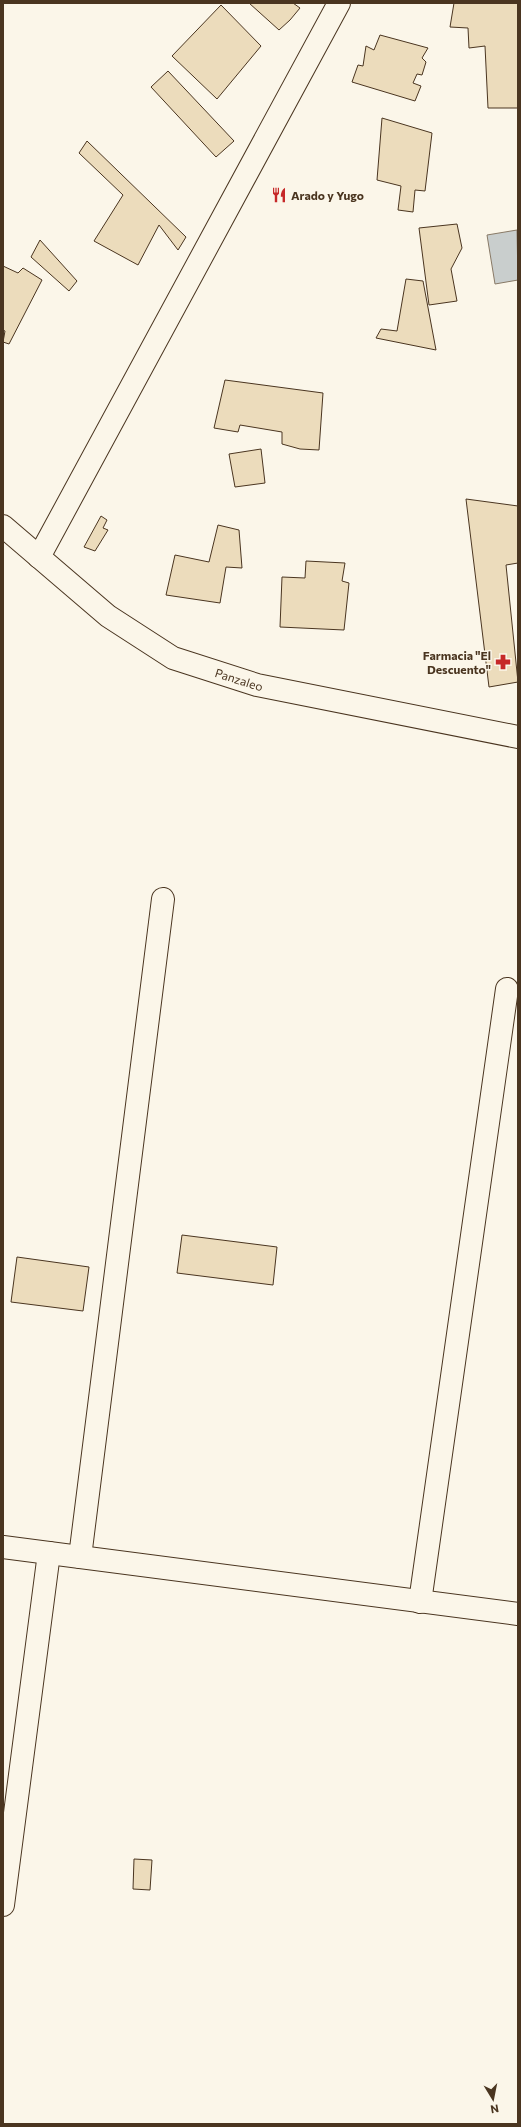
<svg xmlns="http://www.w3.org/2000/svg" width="521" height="2127" viewBox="0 0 521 2127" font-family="Commissioner,sans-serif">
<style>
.water{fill:#c9cecd;stroke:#887966}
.building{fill:#ecdcbc;stroke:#4a3520}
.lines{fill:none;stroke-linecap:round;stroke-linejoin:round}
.minor-casing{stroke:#4a3520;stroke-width:24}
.minor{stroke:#fbf6e9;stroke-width:22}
.labels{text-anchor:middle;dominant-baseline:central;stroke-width:3;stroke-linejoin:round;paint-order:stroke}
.poi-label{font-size:12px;font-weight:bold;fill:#4a3520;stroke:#fbf6e9;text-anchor:start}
.street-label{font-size:12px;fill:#4a3520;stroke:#fbf6e9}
</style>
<rect width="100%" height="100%" fill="#fbf6e9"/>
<polygon class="water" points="517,230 518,280 495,284 487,235"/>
<g class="building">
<polygon points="249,3 293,3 300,8 290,20 279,30"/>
<polygon points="454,3 518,3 518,108 488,108 485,46 469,48 468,28 450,27"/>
<polygon points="221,5 261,46 217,99 172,56"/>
<polygon points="380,35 428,48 422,58 426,62 422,75 417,74 413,83 421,86 415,101 352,82 358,65 363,66 366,46 374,50"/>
<polygon points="168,71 234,141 216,157 151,87"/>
<polygon points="382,118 432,133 425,191 415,190 413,212 398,210 401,186 377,180"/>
<polygon points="87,141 186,237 178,250 159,225 138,265 94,241 123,195 79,153"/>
<polygon points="457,224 462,248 451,269 457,301 429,305 419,228"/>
<polygon points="40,240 77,281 69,291 31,257"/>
<polygon points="3,266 18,273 23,268 42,280 9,344 3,342 5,331 3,330"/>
<polygon points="406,279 423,281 436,350 376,338 381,329 397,331"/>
<polygon points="225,380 323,393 319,450 300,449 282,444 282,432 240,425 238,432 214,428"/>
<polygon points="261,449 265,483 235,487 229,454"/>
<polygon points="466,499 518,506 518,563 506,565 518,682 489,687"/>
<polygon points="101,516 107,520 103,528 108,530 95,551 84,547"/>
<polygon points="218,525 239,530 242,568 226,567 220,603 166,595 175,555 209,562"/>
<polygon points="306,561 345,563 342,581 349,583 344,630 280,627 282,577 305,578"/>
<polygon points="182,1235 277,1247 273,1285 177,1273"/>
<polygon points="17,1257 89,1267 83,1311 11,1302"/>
<polygon points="134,1859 152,1860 150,1890 133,1889"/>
</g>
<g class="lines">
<g class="minor-casing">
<g id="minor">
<path id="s1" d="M3,526L108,616L173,658L257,685L518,737"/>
<polyline points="39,557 339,3"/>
<polyline points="3,1547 518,1614"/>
<polyline points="80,1557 163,899"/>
<polyline points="420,1602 507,989"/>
<polyline points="3,1905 49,1553"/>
</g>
</g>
<use href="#minor" class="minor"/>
</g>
<defs>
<g id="restaurant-bare" transform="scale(1.2)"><path d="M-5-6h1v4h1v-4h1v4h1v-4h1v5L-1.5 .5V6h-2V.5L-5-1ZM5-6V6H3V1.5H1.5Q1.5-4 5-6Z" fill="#c62828" stroke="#fbf6e9" stroke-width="2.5" paint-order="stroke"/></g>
<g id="pharmacy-bare" transform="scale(1.2)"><path d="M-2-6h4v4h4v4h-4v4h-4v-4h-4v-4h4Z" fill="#c62828" stroke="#fbf6e9" stroke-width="2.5" paint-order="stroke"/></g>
</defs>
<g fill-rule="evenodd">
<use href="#restaurant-bare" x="279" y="195"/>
<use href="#pharmacy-bare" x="503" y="662"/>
</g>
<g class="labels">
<g class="poi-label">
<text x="291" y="195">Arado y Yugo</text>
<text x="491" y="655" text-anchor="end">Farmacia "El<tspan x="491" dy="14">Descuento"</tspan></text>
</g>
<g class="street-label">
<text stroke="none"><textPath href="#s1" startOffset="285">Panzaleo</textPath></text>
</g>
</g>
<rect width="521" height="2127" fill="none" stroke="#4a3520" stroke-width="8"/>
<g transform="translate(493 2099) rotate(170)" stroke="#fbf6e9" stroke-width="3" paint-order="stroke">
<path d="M0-3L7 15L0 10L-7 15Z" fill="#4a3520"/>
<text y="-6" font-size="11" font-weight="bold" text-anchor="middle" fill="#4a3520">N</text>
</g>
</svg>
